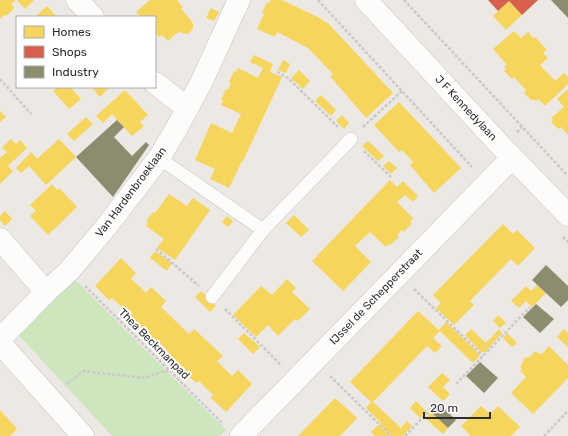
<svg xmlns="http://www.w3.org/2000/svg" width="568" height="436" viewBox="0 0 568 436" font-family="Rubik,sans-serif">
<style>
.green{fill:#cee6be}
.homes{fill:#f6d55c}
.shops{fill:#d6604d}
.industry{fill:#8c8c6e}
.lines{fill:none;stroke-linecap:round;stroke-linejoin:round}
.lane-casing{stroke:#c5c4c5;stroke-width:14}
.street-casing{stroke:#c5c4c5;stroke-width:23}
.path{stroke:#c9c9c8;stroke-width:2.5;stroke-dasharray:3 2;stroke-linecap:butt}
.lane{stroke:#fcfcfb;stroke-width:13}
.street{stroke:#fcfcfb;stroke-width:22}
.labels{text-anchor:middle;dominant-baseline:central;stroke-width:4;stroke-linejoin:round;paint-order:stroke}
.street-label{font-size:11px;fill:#2e2e2e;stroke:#fff}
</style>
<rect width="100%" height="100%" fill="#ece8e4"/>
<polygon class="green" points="70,275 226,430 219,436 112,436 15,331"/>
<g class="homes">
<polygon points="1,0 16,0 11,4 14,7 12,11 7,15 3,16 0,19 0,1"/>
<polygon points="17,0 34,0 25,9"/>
<polygon points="150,0 177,0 183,7 181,9 191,20 193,24 193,28 190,32 187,34 178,32 168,41 162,35 159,37 155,33 155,17 141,17 136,12"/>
<polygon points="271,0 282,0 324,20 323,21 328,23 393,93 366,118 330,76 333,74 308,48 277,32 275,37 257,29 264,14 262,13 267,2 269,3"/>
<polygon points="509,1 522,15 506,30 493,16"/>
<polygon points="47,6 57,17 35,17"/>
<polygon points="211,8 219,12 214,21 206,18"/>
<polygon points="514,31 521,38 528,32 533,38 535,37 547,50 543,53 548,58 540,65 555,81 564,73 568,77 568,84 545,106 538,99 536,101 533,99 532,101 524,93 526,90 514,77 512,79 504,71 506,69 504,67 507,65 493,49"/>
<polygon points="254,55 273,64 270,72 282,77 243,161 242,161 229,188 210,179 215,169 195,160 211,123 232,133 241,114 221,105 223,101 221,100 226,89 228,90 231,83 229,82 234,71 236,72 238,68 258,78 263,68 250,62"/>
<polygon points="283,60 290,64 286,73 278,70"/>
<polygon points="299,70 310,81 303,89 291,78"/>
<polygon points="57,87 70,87 81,99 69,109 53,91"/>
<polygon points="91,87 110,87 100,97"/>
<polygon points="568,89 568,135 561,127 558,129 551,122 553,120 551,118 564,107 557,99"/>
<polygon points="125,90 148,115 140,122 144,126 132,136 112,114 103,123 96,116"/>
<polygon points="321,95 336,110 331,116 315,101"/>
<polygon points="399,102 461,168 434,193 410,165 413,162 402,150 399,152 398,151 374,125"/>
<polygon points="0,111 6,117 0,122"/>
<polygon points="342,115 349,123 344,129 336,121"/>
<polygon points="86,117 93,124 74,141 67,134"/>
<polygon points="11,139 16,144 20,140 27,148 8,166 13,171 0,184 0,158 7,152 2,147"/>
<polygon points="59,139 76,157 46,185 29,166 21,173 16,168 31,152 37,159"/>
<polygon points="368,141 384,156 378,161 362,146"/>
<polygon points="389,161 397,168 391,174 383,166"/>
<polygon points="390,180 397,187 403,181 418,196 413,202 405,195 397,202 413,218 410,221 412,223 404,232 402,230 397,235 399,237 390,245 389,244 386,247 370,232 355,246 371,262 343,291 312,261"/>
<polygon points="52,184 57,190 59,188 77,207 48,235 30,216 36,211 30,205"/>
<polygon points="169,194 187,206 193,198 210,210 175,260 157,248 164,239 146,226 148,222 146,221 153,212 155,213"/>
<polygon points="5,211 12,219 5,226 0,220 0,216"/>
<polygon points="294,215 309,230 301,237 286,223"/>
<polygon points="227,216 233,221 228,227 222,222"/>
<polygon points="503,224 513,234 517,230 535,248 518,266 511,259 470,301 474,305 454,325 436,308 441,303 433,295"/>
<polygon points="155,251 172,263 167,271 150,258"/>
<polygon points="121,258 136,273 131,279 138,285 146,293 151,287 166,301 161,307 189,334 194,329 223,356 217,361 232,376 238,370 252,384 226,412 211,398 213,395 199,381 196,383 168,356 170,354 163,346 155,339 153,341 125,314 127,312 112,298 109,300 95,286"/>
<polygon points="287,279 296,288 292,292 310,309 298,321 295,319 278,336 268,325 256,337 233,315 261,286 272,295"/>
<polygon points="537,285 546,293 532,307 526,301 519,308 511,301 526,286 531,291"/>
<polygon points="201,291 216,306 210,312 195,297"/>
<polygon points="418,311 439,330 446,322 480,355 473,363 440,331 433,338 442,346 435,353 427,346 373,402 401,428 407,421 412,426 403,436 391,436 379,424 381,423 366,408 371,402 350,382"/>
<polygon points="498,315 506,323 500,328 493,321"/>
<polygon points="471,329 486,343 499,329 502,333 485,352 481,352 465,335"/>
<polygon points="564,329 568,333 568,347 557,337"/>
<polygon points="244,333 260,347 253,354 238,339"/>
<polygon points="507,333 517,343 512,347 503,338"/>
<polygon points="549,346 568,365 568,378 533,414 511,393 526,377 520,371 522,369 520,367 522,364 524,358 530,357 535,351 538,353 542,354"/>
<polygon points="442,373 450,380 443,387 450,394 443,401 428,387"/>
<polygon points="335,398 357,418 343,433 340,436 298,436"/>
<polygon points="416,401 427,412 420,418 410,408"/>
<polygon points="481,406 490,414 498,406 520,427 511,436 471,436 461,426"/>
<polygon points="0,410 17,429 10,436 0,436"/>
<polygon points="431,412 448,428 443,434 425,418"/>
<polygon points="378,425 390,436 375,436 371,432"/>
</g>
<polygon class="shops" points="488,0 538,0 522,15 509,1 498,11"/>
<g class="industry">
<polygon points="551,0 568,0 568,18"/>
<polygon points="117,120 124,127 114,137 132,156 146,142 149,145 113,197 76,157"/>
<polygon points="546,265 568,286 568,300 561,307 532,280"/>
<polygon points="536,304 554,319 540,333 523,317"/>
<polygon points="480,362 498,378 484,393 466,376"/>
<polygon points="439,404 456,420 448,428 431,412"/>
</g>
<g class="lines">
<g class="lane-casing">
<g id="lane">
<polyline points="159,158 263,230"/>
<polyline points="212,297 263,230 351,139"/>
</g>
</g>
<g class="street-casing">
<g id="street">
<polyline points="77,0 93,17"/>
<polyline points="366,0 502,147 568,215"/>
<polyline points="155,83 187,108"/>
<polyline points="0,239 46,292"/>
<polyline points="0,339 46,292 69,271 106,227 159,158 175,131 201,83 239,0"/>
<polyline points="0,343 83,436"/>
<polyline points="241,436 512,158"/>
</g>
</g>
<g class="path">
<polyline points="318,0 472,167"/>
<polyline points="404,0 568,176"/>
<polyline points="277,72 288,78 338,127"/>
<polyline points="0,79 31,114"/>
<polyline points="363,127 402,91"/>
<polyline points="517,132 522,127"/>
<polyline points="364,151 391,177"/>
<polyline points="563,237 568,242"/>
<polyline points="156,249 199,286"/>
<polyline points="85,286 223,424"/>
<polyline points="414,289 483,356"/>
<polyline points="225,309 281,365"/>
<polyline points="330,376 391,436"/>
<polyline points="67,384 83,371 144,378 169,370"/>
<polyline points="456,384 530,307"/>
<polyline points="405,436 434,406"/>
<polyline points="544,436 568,411"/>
</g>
<use href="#lane" class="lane"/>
<use href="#street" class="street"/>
</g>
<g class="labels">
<g class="street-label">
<text transform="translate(466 108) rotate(47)">J F Kennedylaan</text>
<text transform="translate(131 192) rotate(-53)">Van Hardenbroeklaan</text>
<text transform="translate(376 297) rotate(-46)">IJssel de Schepperstraat</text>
<text transform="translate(154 344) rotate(45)">Thea Beckmanpad</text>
</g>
</g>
<rect x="16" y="16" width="140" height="72" fill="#ffffff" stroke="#ababab"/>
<rect x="24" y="26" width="20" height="12" fill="#f6d55c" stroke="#ababab"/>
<text x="52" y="36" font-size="12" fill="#2e2e2e">Homes</text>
<rect x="24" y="46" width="20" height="12" fill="#d6604d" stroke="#ababab"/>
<text x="52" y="56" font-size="12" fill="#2e2e2e">Shops</text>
<rect x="24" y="66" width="20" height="12" fill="#8c8c6e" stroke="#ababab"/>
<text x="52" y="76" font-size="12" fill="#2e2e2e">Industry</text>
<path d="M424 412v6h66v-6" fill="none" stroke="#2e2e2e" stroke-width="2"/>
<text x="430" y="412" font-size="12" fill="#2e2e2e" stroke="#ffffff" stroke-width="3" paint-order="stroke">20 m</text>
</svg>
